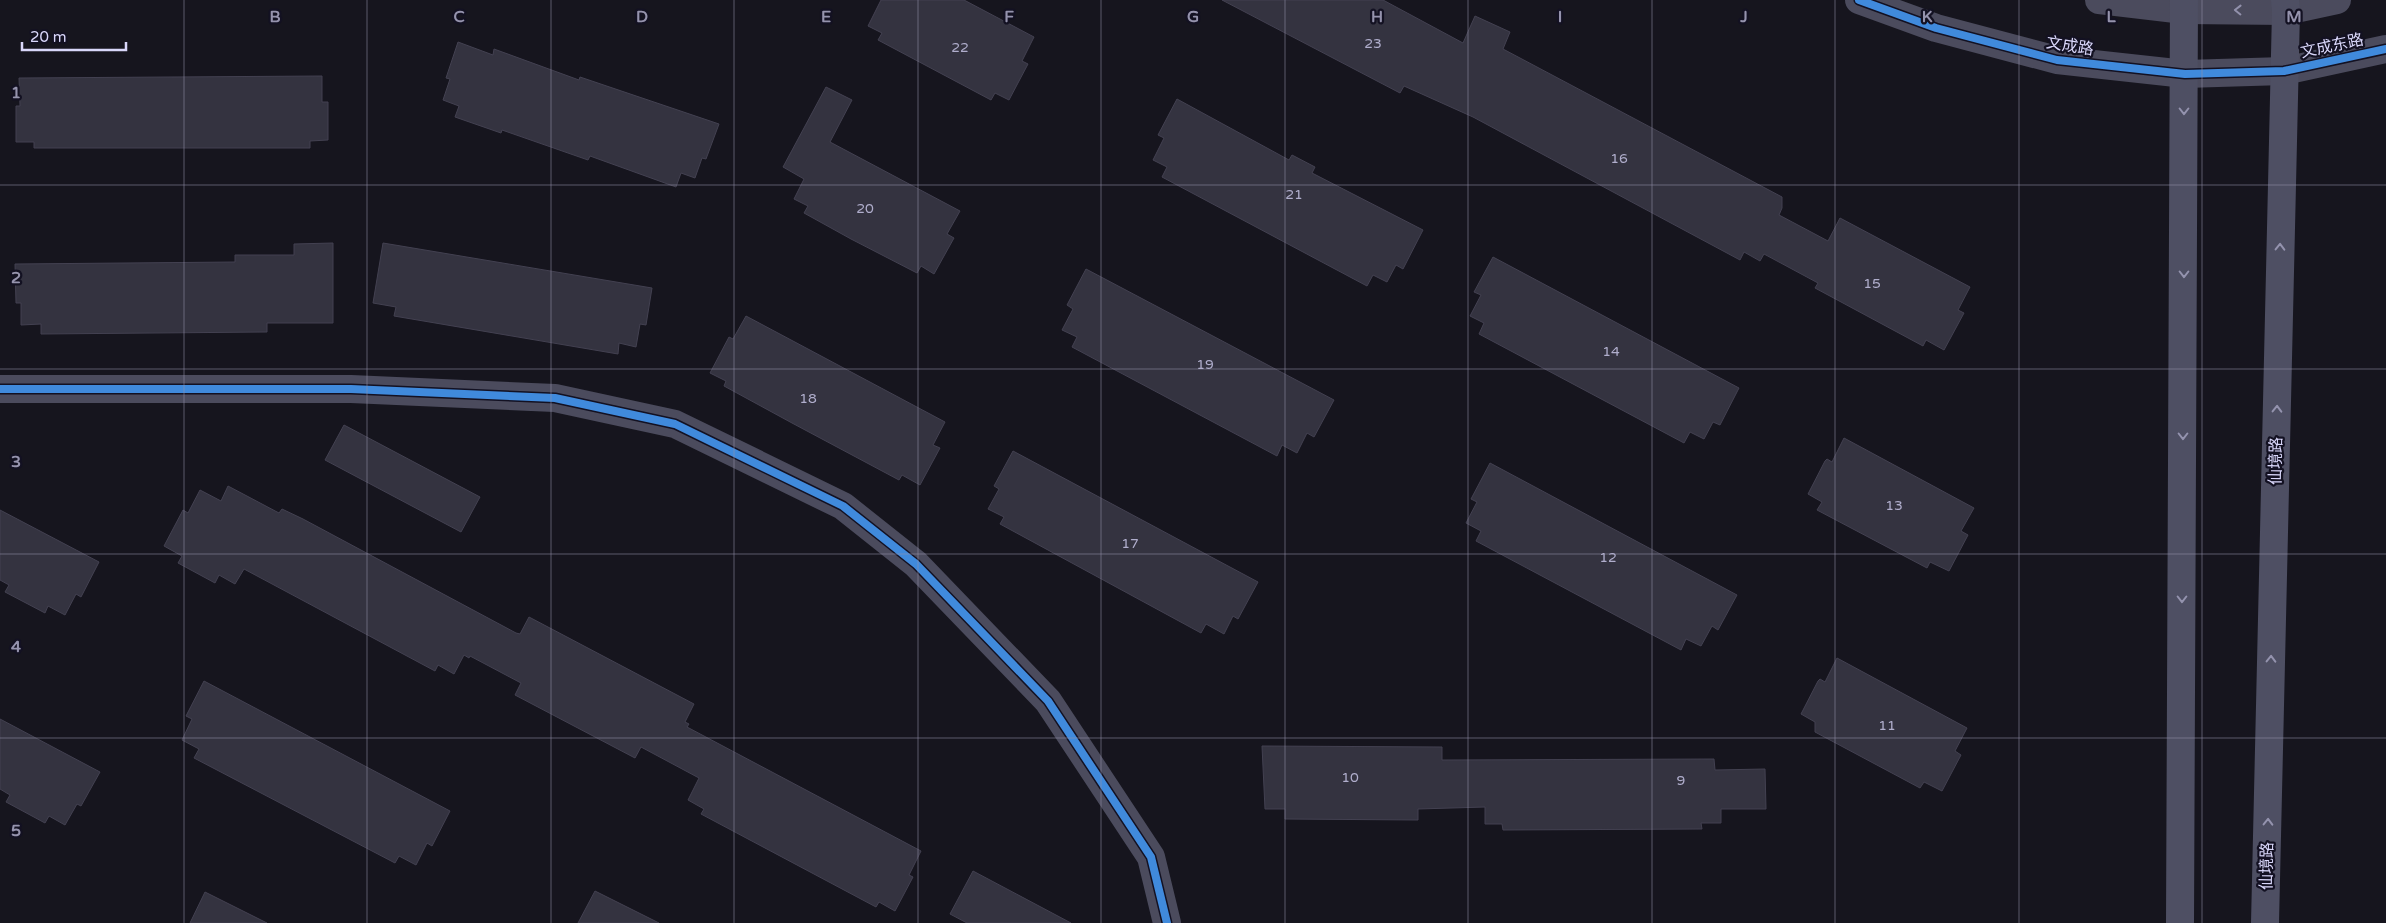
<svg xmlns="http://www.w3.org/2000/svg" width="2386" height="923" viewBox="0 0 2386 923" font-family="'Varela Round','Noto Sans SC',sans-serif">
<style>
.building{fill:#343340;stroke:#434151}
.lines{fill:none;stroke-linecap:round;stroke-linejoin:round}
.minor{stroke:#4b4b5d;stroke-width:28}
.tertiary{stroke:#4b4b5d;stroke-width:28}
.secondary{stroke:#4e4f63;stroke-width:28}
.cycleway-casing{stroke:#131122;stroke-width:11}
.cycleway{stroke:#408adc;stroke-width:8}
.oneway{stroke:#9291ac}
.oneway2{stroke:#9493ae}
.grid{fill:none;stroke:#9593ad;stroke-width:1;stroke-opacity:0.55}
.labels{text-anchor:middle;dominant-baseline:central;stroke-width:4.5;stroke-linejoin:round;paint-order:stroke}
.number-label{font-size:14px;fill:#b0aecc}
.street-label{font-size:16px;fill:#d9d7fa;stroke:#131122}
.grid-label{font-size:16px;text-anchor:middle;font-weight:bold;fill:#9593ad;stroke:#131122;stroke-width:4.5;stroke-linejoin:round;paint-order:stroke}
</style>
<rect width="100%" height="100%" fill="#16151e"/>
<g class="building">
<polygon points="881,0 964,0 1034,37 1022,61 1028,64 1009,100 995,93 991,100 878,40 882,33 868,26"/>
<polygon points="1222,0 1383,0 1463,43 1475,16 1510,32 1503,49 1782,197 1782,208 1779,215 1828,241 1840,218 1970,287 1958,310 1964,313 1944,350 1926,340 1923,346 1815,288 1818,283 1764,254 1760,261 1744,252 1740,260 1473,117 1404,86 1400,93"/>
<polygon points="458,42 493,55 494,49 579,80 580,77 719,124 706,159 702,158 695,178 681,173 676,187 590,156 588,160 502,130 501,133 455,117 459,106 443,100 450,79 446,78"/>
<polygon points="322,76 322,102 328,102 328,140 310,141 310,148 34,148 34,142 16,142 16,106 20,106 19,78"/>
<polygon points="826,87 852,100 830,142 960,211 947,234 954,238 934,274 921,266 917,273 851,239 804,213 808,206 794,199 804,179 783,167"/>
<polygon points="1177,99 1289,160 1292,155 1315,167 1312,173 1423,230 1403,269 1396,265 1387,282 1373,275 1367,286 1162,177 1167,167 1153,160 1164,138 1158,135"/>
<polygon points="333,243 333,323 267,323 267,332 41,334 41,324 21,325 21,303 16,303 15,264 235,262 235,255 294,255 294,244"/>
<polygon points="383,243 652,288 646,325 640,324 636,347 619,343 618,354 394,316 396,307 373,303"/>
<polygon points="1493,257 1739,388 1720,425 1713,422 1704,439 1690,432 1684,443 1479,334 1484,323 1470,316 1481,295 1474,292"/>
<polygon points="1086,269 1334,400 1314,437 1307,433 1297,453 1282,445 1277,456 1072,347 1077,337 1062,330 1073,309 1067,305"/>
<polygon points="746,316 945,422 933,445 940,448 920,485 902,475 899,480 792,423 724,386 726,381 710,373 729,337 733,339"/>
<polygon points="344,425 480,497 461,532 325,460"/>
<polygon points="1844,438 1974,508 1961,531 1968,535 1949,571 1930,562 1927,568 1817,510 1822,502 1808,494 1825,461 1827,459 1832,462"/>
<polygon points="1013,451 1258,582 1238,619 1233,616 1224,634 1206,624 1201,633 1000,524 1004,517 988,509 999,489 994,486"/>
<polygon points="1490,463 1737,595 1718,630 1712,626 1701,646 1686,639 1681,650 1476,541 1481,531 1466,523 1477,502 1471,499"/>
<polygon points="228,486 279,513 282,509 303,519 516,633 520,634 529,617 694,704 685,722 689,724 687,727 921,851 909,875 913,877 895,911 879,902 876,907 701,814 704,809 688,800 699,778 641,747 635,758 515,695 521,683 470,656 469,658 464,655 454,674 438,665 435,671 244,569 235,584 219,575 215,583 178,563 182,556 164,546 183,510 188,513 200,490 221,501"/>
<polygon points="0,510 99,562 81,597 76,594 65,615 48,606 45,613 5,592 9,585 0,580"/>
<polygon points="1837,658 1967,728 1955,751 1961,755 1942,791 1924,782 1920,788 1815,732 1815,722 1801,714 1818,681 1820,679 1825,682"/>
<polygon points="204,681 450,811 432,846 427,843 416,865 399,856 395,863 194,758 199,749 182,740 192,719 186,716"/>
<polygon points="0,719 100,772 81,806 77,804 65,825 49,816 45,823 6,802 10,795 0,789"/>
<polygon points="1262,746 1442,747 1442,760 1714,759 1715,770 1765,769 1766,809 1721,809 1721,823 1701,823 1702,829 1503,830 1502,824 1485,824 1485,807 1418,809 1418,820 1285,819 1285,809 1265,809"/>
<polygon points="973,871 1071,923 967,923 950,914"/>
<polygon points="595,891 659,923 578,923"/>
<polygon points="205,892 267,923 190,923"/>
</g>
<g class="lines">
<polyline class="minor" points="0,389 351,389 555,398 675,424 843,506 916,564 1048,701 1151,857 1167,923"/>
<g class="tertiary">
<polyline points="1859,0 1936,28 2057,60 2185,74 2284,71 2386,49"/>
<polyline points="2099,0 2184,10 2286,11 2337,0"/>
</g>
<g class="secondary">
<polyline points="2180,923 2184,0"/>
<polyline points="2265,923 2286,11 2285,0"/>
</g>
<g class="cycleway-casing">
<g id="cycleway">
<polyline points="1859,0 1936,28 2057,60 2185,74 2284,71 2386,49"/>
<polyline points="0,389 351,389 555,398 675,424 843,506 916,564 1048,701 1151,857 1167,923"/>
</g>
</g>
<use href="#cycleway" class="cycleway"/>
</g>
<defs><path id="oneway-chevron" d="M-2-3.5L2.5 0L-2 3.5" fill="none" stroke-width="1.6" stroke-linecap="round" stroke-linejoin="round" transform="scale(1.25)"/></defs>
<use class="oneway" href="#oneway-chevron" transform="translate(2238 10) rotate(-179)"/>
<g class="oneway2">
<use href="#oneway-chevron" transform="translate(2184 111) rotate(90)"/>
<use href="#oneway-chevron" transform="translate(2280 247) rotate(-89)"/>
<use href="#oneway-chevron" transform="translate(2184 274) rotate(90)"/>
<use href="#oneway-chevron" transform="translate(2277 409) rotate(-89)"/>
<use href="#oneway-chevron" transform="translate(2183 436) rotate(90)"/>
<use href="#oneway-chevron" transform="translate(2182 599) rotate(90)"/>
<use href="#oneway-chevron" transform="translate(2271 659) rotate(-89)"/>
<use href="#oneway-chevron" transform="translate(2268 822) rotate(-89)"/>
</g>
<path class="grid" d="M184,0V923M367,0V923M551,0V923M734,0V923M918,0V923M1101,0V923M1285,0V923M1468,0V923M1652,0V923M1835,0V923M2019,0V923M2202,0V923M0,185H2386M0,369H2386M0,554H2386M0,738H2386"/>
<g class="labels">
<g class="number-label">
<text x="1373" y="43">23</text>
<text x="960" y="47">22</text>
<text x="1619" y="158">16</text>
<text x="1294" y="194">21</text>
<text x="865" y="208">20</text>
<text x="1872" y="283">15</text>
<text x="1611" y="351">14</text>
<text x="1205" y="364">19</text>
<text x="808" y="398">18</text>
<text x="1894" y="505">13</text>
<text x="1130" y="543">17</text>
<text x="1608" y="557">12</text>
<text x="1887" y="725">11</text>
<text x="1350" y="777">10</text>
<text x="1681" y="780">9</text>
</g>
<g class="street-label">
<text transform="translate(2070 46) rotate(9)">文成路</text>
<text transform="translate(2332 46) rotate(-12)">文成东路</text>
<text transform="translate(2276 461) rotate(-89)">仙境路</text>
<text transform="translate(2267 866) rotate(-89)">仙境路</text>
</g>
</g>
<g class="grid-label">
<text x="275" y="22">B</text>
<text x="459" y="22">C</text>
<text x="642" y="22">D</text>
<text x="826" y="22">E</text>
<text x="1009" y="22">F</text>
<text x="1193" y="22">G</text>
<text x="1377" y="22">H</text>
<text x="1560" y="22">I</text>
<text x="1744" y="22">J</text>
<text x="1927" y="22">K</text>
<text x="2111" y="22">L</text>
<text x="2294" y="22">M</text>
<text x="16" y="98">1</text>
<text x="16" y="283">2</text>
<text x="16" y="467">3</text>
<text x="16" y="652">4</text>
<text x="16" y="836">5</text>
</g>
<path d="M22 42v8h104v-8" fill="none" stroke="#d9d7fa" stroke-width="2.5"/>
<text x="30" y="42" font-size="15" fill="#d9d7fa" stroke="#131122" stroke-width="4" paint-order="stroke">20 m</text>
</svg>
